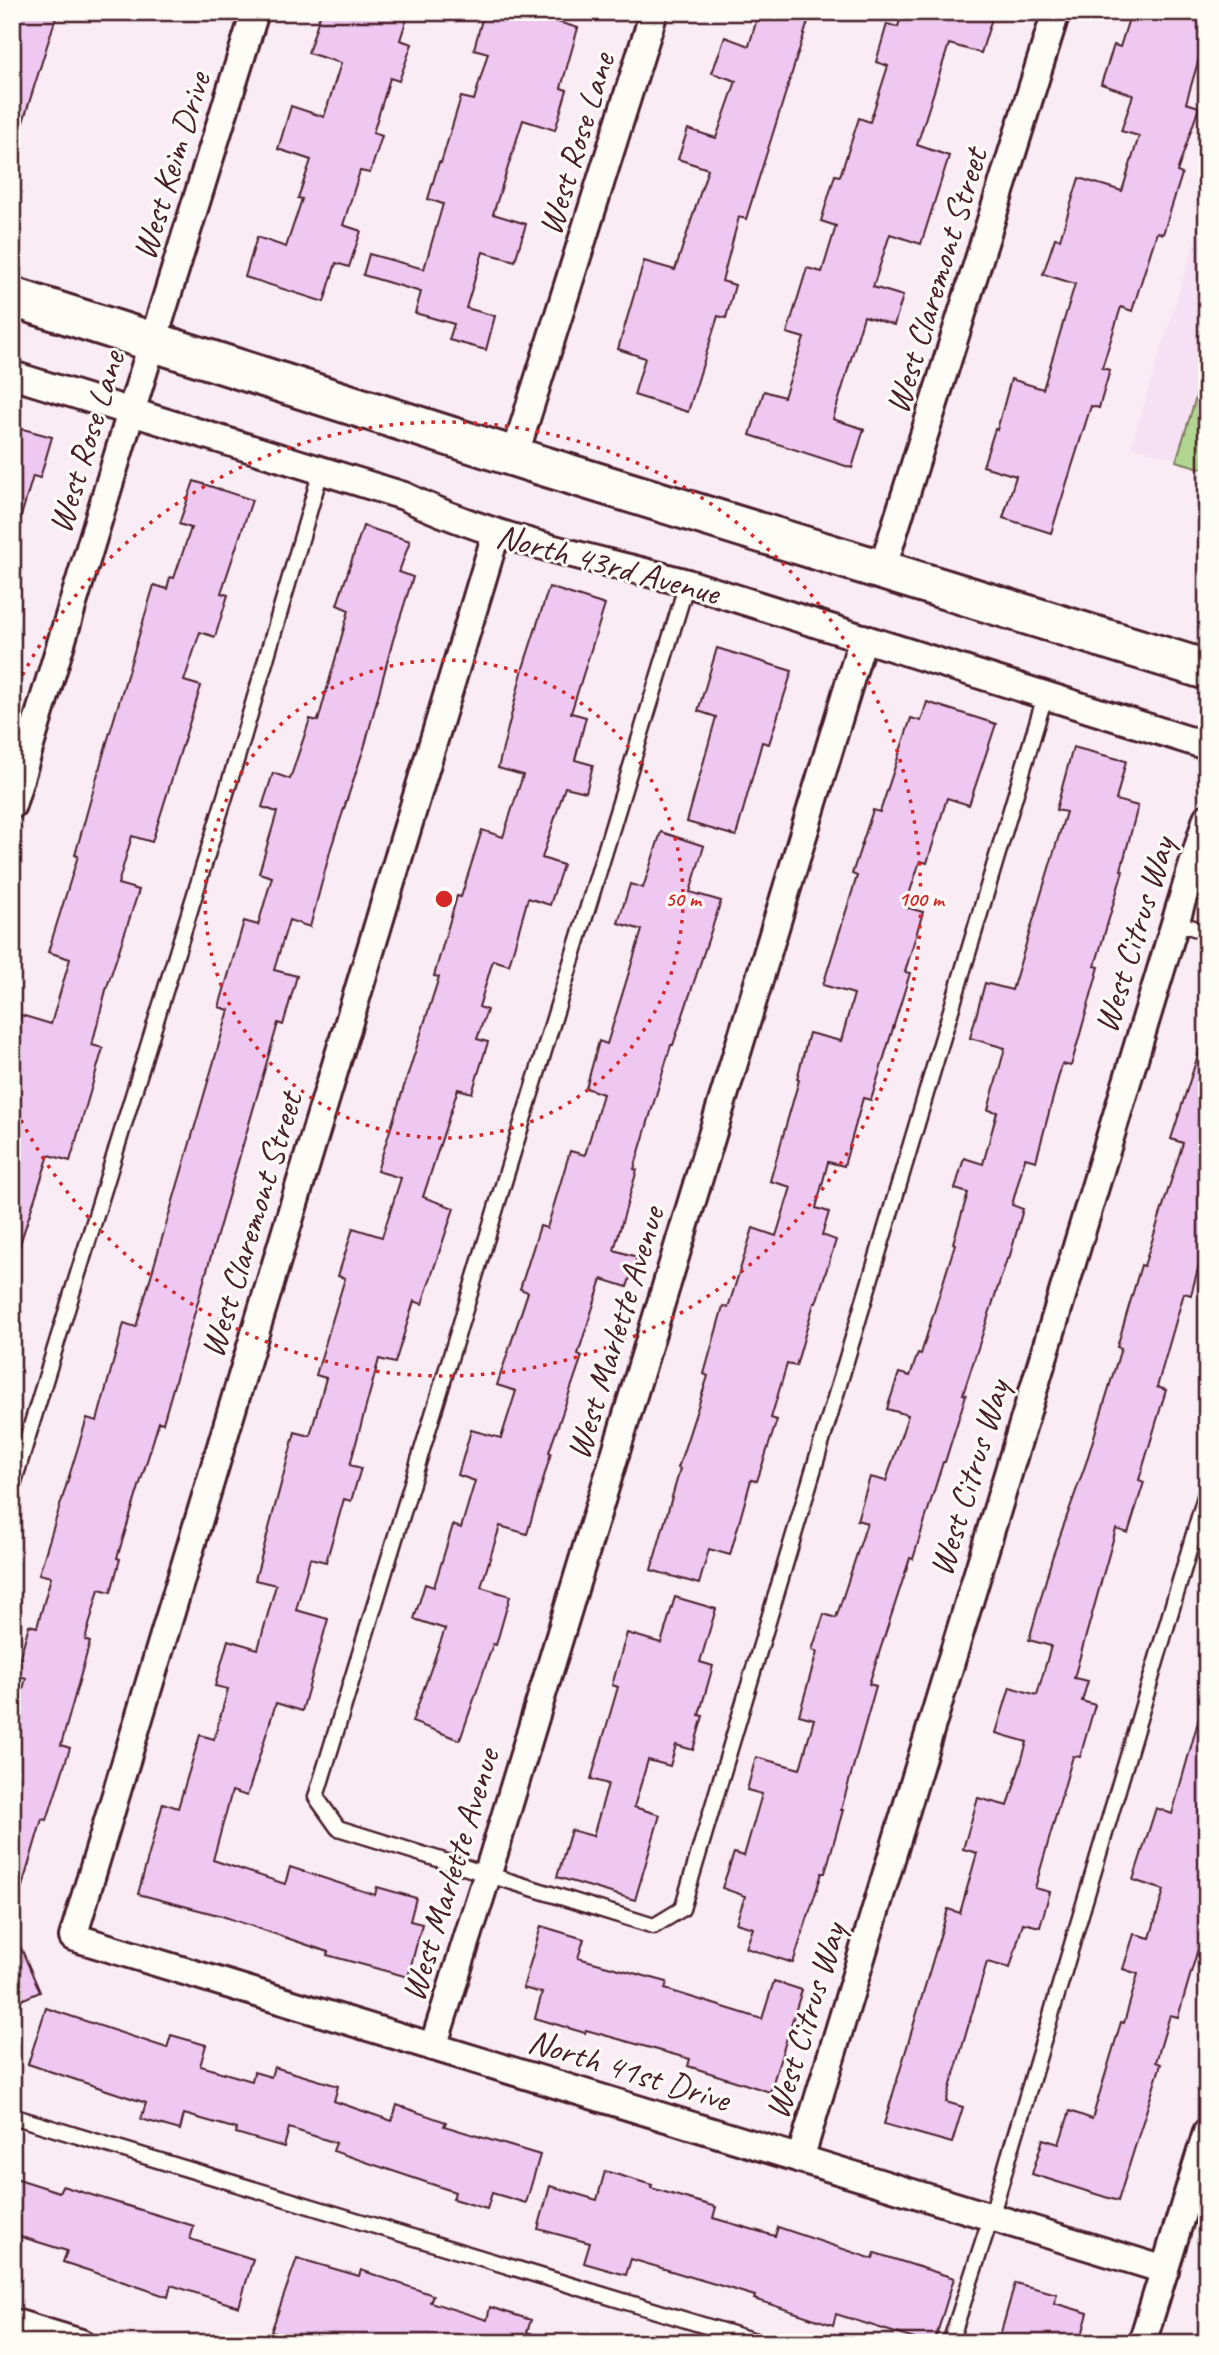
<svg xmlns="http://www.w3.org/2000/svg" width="1219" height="2355" viewBox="0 0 1219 2355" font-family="Caveat,sans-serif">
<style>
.built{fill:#f6e1f4}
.green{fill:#b1d691;stroke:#7e7a5e;stroke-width:2}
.building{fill:#efc8f1;stroke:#4a1f2b;stroke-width:2}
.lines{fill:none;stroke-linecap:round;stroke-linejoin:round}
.service-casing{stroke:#4a1f2b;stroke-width:19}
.minor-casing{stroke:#4a1f2b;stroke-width:32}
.secondary-casing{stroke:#4a1f2b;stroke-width:44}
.service{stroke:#fdfcf7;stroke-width:14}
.minor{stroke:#fdfcf7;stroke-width:26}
.secondary{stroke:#fdfcf7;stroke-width:38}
.ring{fill:none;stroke:#d62828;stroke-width:3.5;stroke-dasharray:3.5 7}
.labels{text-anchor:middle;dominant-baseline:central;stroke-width:6;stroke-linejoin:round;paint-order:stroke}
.street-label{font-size:35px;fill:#4a1f2b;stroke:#fdfcf7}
.centre{fill:#d62828;stroke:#fdfcf7;stroke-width:3.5}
.ring-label{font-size:21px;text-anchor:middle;font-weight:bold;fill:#d62828;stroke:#fdfcf7;stroke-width:6;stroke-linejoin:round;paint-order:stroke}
</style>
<rect width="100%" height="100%" fill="#f9ecf5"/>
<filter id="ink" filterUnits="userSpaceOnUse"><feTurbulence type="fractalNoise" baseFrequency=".0143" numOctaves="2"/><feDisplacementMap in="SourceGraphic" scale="14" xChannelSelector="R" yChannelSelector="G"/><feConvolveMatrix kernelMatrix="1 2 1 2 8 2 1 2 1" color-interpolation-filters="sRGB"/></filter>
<g filter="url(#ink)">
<polygon class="built" points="1207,201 1207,468 1131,446"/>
<polygon class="green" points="1207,362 1207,470 1176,461"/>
<g class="building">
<polygon points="12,12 40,12 56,17 18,138 12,137"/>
<polygon points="321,12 409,12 400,40 412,44 399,81 390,78 373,133 382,136 370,173 360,171 343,225 361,231 349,267 336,263 324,302 245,277 257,237 286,247 302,199 298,198 311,160 278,149 291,106 324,117 341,63 308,53"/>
<polygon points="484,12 540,12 538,16 578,28 561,88 567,90 555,130 523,120 493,214 526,224 515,261 483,252 466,308 495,316 486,350 449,340 454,324 415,313 421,292 363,275 369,254 424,269 443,204 428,199 439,162 441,163 461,97 474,100 488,53 474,49"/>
<polygon points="759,12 811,12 746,219 739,217 722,281 735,285 726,318 718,316 688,412 634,395 645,358 618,349 644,261 675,270 708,169 678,159 688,129 716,138 736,81 712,73 725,37 749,46"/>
<polygon points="902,12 994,12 981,53 949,44 917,145 949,156 921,244 890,234 873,287 903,296 894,325 864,316 833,419 864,429 852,468 750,435 764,391 784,397 804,338 787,333 807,268 822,272 836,226 821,221 835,175 840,176 859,118 870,122 888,66 876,62 887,24 898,27"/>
<polygon points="1131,12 1207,12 1207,31 1186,103 1199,107 1177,172 1182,174 1163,234 1157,232 1132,311 1121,307 1102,368 1110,370 1099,408 1091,406 1051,533 1003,518 1016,476 983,466 995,429 997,430 1011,379 1043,389 1075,284 1043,274 1055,238 1060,239 1079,178 1122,191 1139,136 1121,131 1133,95 1101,84 1114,45 1120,47"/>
<polygon points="12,426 52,437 40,478 33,476 19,523 12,522"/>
<polygon points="194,481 252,500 221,593 228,595 215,637 200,632 184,681 201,686 152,842 132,836 118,884 139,890 106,990 92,1045 103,1048 70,1161 49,1155 17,1253 12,1252 12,1045 21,1015 51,1024 70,959 48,952 78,856 75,855 102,759 154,585 167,589 170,577 174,578 191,528 179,524"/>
<polygon points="363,526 410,541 399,572 413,577 393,640 365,745 331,848 310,927 289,920 274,970 297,976 283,1025 278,1023 163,1423 159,1422 117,1558 120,1559 111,1592 99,1589 85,1640 90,1642 61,1745 70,1748 47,1820 42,1819 19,1897 12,1896 12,1731 26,1678 15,1675 29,1625 37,1627 51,1577 39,1574 87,1418 97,1421 124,1323 136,1327 229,1010 219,1007 244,921 258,925 272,877 259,873 277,812 262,807 273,773 290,779 310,719 318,721 349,610 337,605"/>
<polygon points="549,587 605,605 571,713 586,717 575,760 593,765 586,792 565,787 542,858 563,865 550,905 528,898 509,965 493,960 479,1007 487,1010 477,1039 488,1042 472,1093 458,1089 423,1197 454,1208 422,1304 414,1301 395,1363 379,1359 350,1465 361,1468 351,1501 344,1499 326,1562 310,1558 296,1610 328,1619 302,1711 276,1703 247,1796 232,1791 213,1860 285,1884 290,1867 375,1895 377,1887 416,1898 410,1921 422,1924 408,1977 327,1955 328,1952 222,1916 138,1894 163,1803 178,1808 200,1735 214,1739 228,1689 215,1686 228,1640 258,1649 276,1585 255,1580 295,1432 310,1436 326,1378 316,1375 345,1278 338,1276 353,1228 382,1237 401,1178 377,1171 439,977 434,976 457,896 461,897 482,830 503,837 523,775 498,768 523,668"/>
<polygon points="717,648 792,671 769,744 762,742 736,836 687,822 716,717 698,711"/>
<polygon points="927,702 996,724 969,805 947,798 927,863 920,861 905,907 923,912 905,972 910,973 871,1100 863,1098 844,1166 828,1162 816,1208 829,1212 822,1235 836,1240 816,1303 814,1303 796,1366 787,1364 771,1418 777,1420 757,1481 751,1480 730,1555 709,1549 699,1584 651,1570 680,1469 678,1468 708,1376 704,1374 723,1306 728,1308 753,1228 776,1236 791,1187 770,1181 799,1080 797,1079 809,1033 841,1041 854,994 823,985 857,876 852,874 873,810 880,812 911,718 921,721"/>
<polygon points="1073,747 1126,761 1116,800 1138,806 1121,870 1123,871 1095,966 1099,967 1071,1066 1062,1064 1036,1161 1025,1158 1012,1205 1023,1209 1009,1259 1007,1259 963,1394 966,1395 945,1462 943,1462 913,1559 910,1558 869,1684 876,1686 841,1810 843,1810 825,1873 822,1873 793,1963 746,1948 753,1928 736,1923 745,1896 722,1888 734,1853 744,1856 762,1794 747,1790 756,1757 800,1769 814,1719 799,1715 817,1652 812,1650 824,1614 836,1618 867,1523 857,1520 870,1477 886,1481 908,1415 887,1409 899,1373 910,1376 918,1353 921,1354 955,1244 953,1243 968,1193 955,1189 964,1158 983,1164 997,1112 988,1110 1005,1048 970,1038 985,983 1012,990 1066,812 1056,810"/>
<polygon points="661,832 704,846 690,892 721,901 673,1045 671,1045 634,1169 637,1170 614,1250 637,1257 627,1287 602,1279 578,1354 582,1356 549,1452 551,1453 527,1534 500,1526 481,1587 510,1596 496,1645 493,1644 460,1740 412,1722 445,1629 414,1619 425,1584 434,1587 453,1525 461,1528 475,1481 458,1475 471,1430 501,1438 516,1391 497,1385 528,1292 520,1289 540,1226 547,1228 570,1151 585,1155 603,1094 586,1088 599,1041 607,1044 642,930 618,923 630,884 643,888"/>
<polygon points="1201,1046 1207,1047 1207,1263 1200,1261 1191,1295 1184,1293 1157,1387 1166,1390 1139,1480 1144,1482 1128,1533 1116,1529 1074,1678 1088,1681 1082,1701 1095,1705 1080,1757 1073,1756 1035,1888 1050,1892 1040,1927 1023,1923 1010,1968 987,1962 946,2102 963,2107 952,2143 884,2124 948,1909 960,1913 977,1853 963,1849 978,1798 1008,1806 1027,1742 996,1733 1010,1687 1037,1695 1051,1646 1029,1640 1052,1558 1086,1463 1121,1348 1117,1347 1141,1265 1144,1266 1183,1143 1171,1139"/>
<polygon points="675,1597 716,1609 700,1662 713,1666 699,1715 703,1716 693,1750 676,1745 670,1766 648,1760 634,1807 660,1815 635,1900 557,1877 571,1830 593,1836 608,1784 591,1779 618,1687 612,1685 627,1633 661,1643"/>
<polygon points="1199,1718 1207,1719 1207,1918 1178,2017 1170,2015 1156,2062 1161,2064 1118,2201 1032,2174 1043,2139 1059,2144 1070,2111 1092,2119 1121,2022 1124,2023 1138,1974 1123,1969 1134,1934 1150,1938 1164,1890 1133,1880 1156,1808 1172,1814"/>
<polygon points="541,1926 584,1939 578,1958 667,1982 665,1989 762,2019 774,1981 802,1990 770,2092 688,2066 690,2059 586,2030 585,2033 535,2018 542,1993 523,1988"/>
<polygon points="12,1927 40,1992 12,2004"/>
<polygon points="46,2008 167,2048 171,2035 206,2045 200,2066 252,2081 254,2072 271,2077 274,2067 338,2086 334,2101 392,2121 397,2105 446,2122 444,2126 540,2155 526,2203 492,2193 487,2209 453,2199 455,2192 333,2151 336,2143 289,2128 284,2147 236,2133 237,2129 184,2114 180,2130 141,2119 146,2103 28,2064"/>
<polygon points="605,2171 652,2185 651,2188 716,2207 713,2218 775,2236 778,2227 873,2259 875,2253 954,2278 934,2343 927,2343 836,2314 833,2325 754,2299 755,2296 631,2259 626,2275 584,2263 590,2243 538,2229 550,2186 597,2200"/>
<polygon points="12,2177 59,2192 62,2186 194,2226 190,2239 253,2259 239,2307 171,2285 168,2297 136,2286 63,2262 67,2251 12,2234"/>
<polygon points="297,2258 359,2276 361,2270 433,2295 430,2302 487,2320 490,2307 531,2320 527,2332 542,2337 541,2343 309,2343 271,2332"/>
<polygon points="1015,2283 1057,2294 1054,2303 1088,2313 1080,2343 998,2343"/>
</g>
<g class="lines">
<g class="service-casing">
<g id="service">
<polyline points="687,583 316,1797 338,1828 654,1926 682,1909 1045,696"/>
<polyline points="1174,922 1207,932"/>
<polyline points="12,1488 243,738 321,471"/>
<polyline points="12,2116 762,2343"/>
<polyline points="950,2343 991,2217 1207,1490"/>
</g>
</g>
<g class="minor-casing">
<g id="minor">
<path d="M12,375L404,496C494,540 591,557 687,583L1207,746"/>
<polyline points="514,457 654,12"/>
<polyline points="496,534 73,1937 1165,2270"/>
<polyline points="882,570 1056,12"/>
<polyline points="12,805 131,412 255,12"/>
<polyline points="433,2047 487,1876 863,638"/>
<polyline points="800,2159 1207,818"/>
<polyline points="12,2322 81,2343"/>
<polyline points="1142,2343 1207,2132"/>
</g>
</g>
<g class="secondary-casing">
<polyline id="secondary" points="12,297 537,464 1207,670"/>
</g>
<use href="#service" class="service"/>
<use href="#minor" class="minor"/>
<use href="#secondary" class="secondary"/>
</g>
</g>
<g class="ring">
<circle cx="444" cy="899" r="239"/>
<path d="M13 694A477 477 0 1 1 13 1104"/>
</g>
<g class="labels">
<g class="street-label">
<text transform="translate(576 144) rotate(-73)">West Rose Lane</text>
<text transform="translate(171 166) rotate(-73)">West Keim Drive</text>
<text transform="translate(936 281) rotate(-73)">West Claremont Street</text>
<text transform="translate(86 442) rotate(-73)">West Rose Lane</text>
<text transform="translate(608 564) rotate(15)">North 43rd Avenue</text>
<text transform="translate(1134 935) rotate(-73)">West Citrus Way</text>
<text transform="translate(251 1225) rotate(-73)">West Claremont Street</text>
<text transform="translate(615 1333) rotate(-73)">West Marlette Avenue</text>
<text transform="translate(969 1478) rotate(-73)">West Citrus Way</text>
<text transform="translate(450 1875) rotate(-73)">West Marlette Avenue</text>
<text transform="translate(805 2021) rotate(-73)">West Citrus Way</text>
<text transform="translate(629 2070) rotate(17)">North 41st Drive</text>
</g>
</g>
<circle cx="444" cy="899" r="10" class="centre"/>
<g class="ring-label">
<text x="683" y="906">50 m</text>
<text x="921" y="906">100 m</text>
</g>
<rect width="1219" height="2355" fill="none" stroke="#fdfcf7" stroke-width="42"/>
<rect x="21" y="21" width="1177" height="2313" fill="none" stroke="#4a1f2b" stroke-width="2.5" filter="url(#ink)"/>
</svg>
